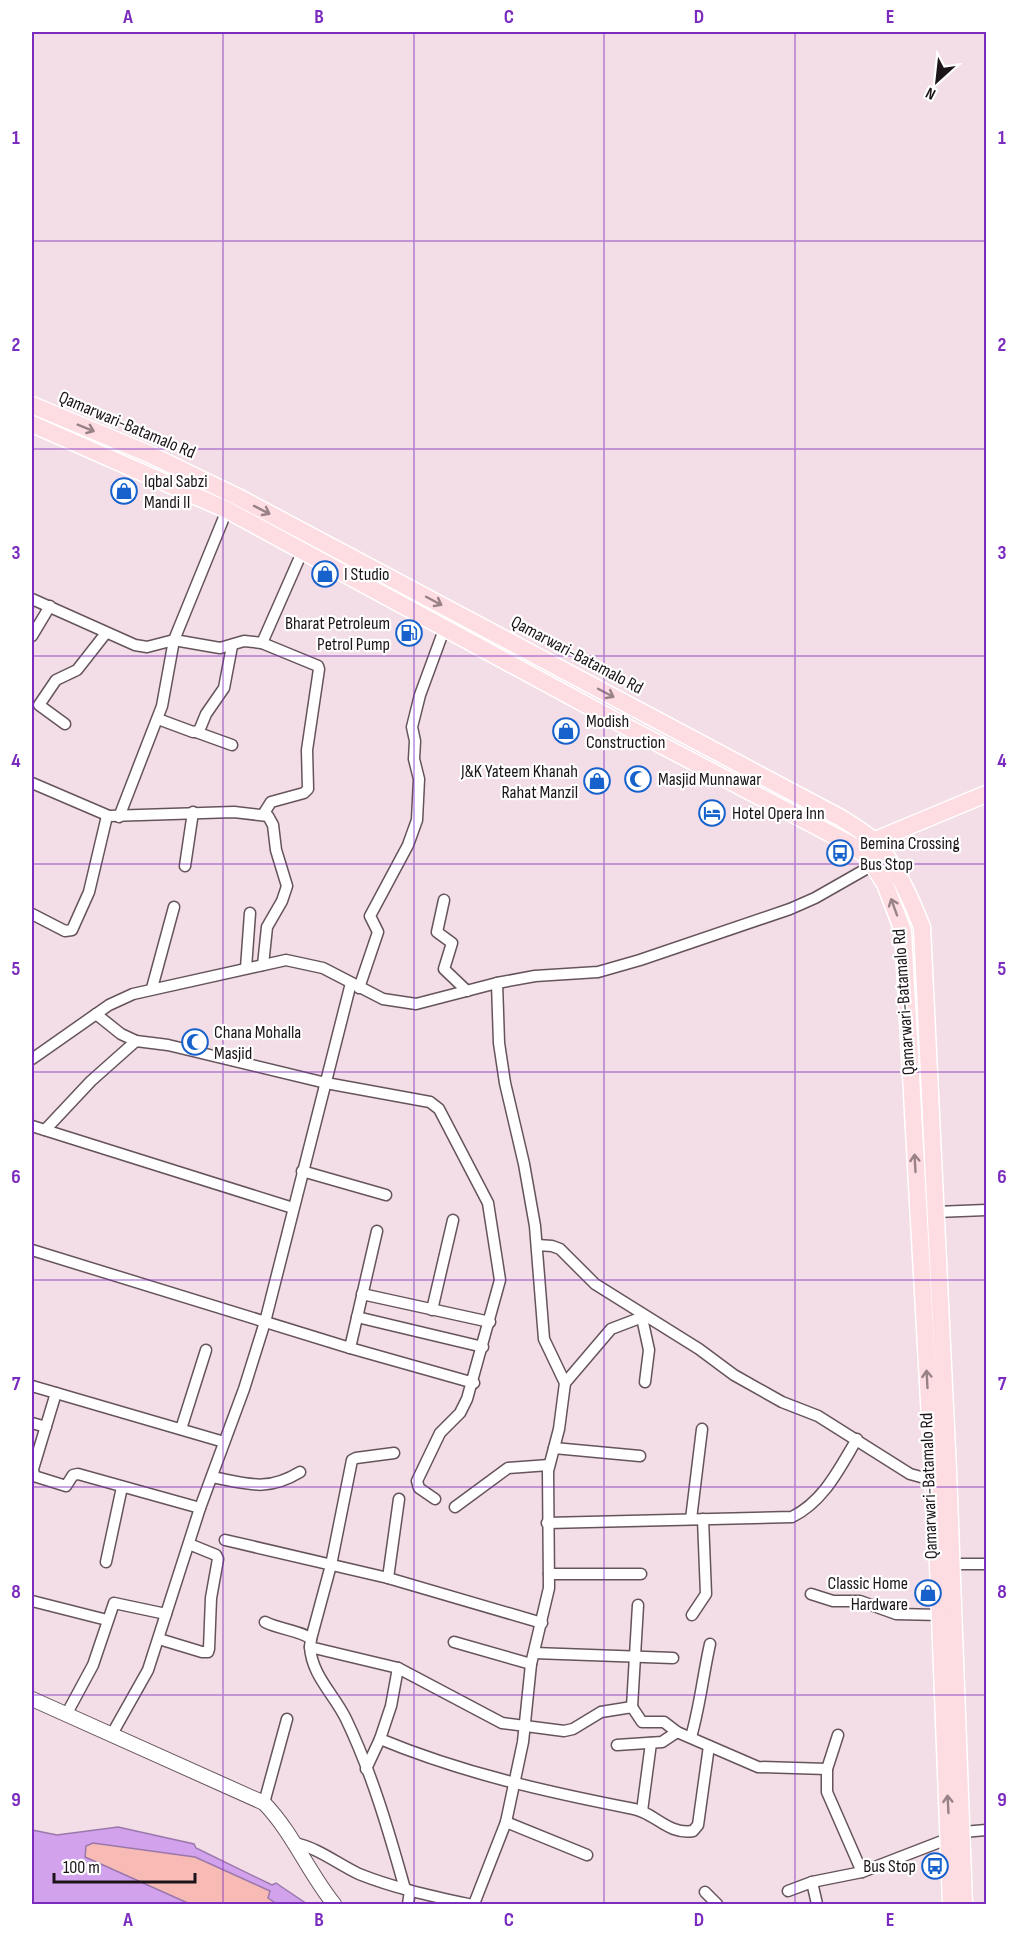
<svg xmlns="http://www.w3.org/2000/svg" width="1018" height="1936" viewBox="0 0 1018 1936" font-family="'Sofia Sans Condensed',sans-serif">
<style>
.green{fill:#f7bab4}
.water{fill:#d2a3ec;stroke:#9b78ac;stroke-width:1.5}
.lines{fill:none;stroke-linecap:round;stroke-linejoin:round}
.minor-casing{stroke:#66545c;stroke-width:13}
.tertiary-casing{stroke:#66545c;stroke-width:16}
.primary-casing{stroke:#fff;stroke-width:19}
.minor{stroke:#fff;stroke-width:10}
.tertiary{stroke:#fff;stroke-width:14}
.primary{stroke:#fddce2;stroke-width:16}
.oneway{stroke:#988287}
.grid{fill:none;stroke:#7b2cbf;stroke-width:1.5;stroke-opacity:0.55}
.labels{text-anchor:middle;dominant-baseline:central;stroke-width:4.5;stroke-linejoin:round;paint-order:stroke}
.street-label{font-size:18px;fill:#1c1418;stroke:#fff}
.poi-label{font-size:18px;fill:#1c1418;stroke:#fff;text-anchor:start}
.neatline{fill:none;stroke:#7b2cbf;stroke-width:2}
.grid-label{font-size:20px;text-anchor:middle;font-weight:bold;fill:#7b2cbf}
</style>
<rect width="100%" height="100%" fill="#f3dde6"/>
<polygon class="green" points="93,1843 195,1857 270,1891 268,1898 277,1904 190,1904 85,1857 86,1846"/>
<polygon class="water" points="118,1827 194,1844 196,1848 272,1885 276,1883 307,1904 277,1904 268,1898 270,1891 195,1857 93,1843 86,1846 85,1857 190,1904 32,1904 32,1830 57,1835"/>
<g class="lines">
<g class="minor-casing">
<g id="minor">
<polyline points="32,599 135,645 147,647 174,640 220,648 244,641 262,643 303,550"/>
<polyline points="32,636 50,606"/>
<polyline points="262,643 318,666 319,669 307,750 308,789 304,793 271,802 264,813"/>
<polyline points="158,719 193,732 199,731 206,714 224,688 232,646"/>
<polyline points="65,724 39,705 56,680 77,670 106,633"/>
<polyline points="196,732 232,745"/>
<polyline points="32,783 109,816 234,812 268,816 273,825 276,850 287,886 282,901 267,927 263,965"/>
<polyline points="119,817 162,706 174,640 227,510"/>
<polyline points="185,866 193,812"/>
<polyline points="444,900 437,932 452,943 444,969 467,991"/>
<polyline points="32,914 65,931 72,930 89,892 107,816"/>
<polyline points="246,968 250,913"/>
<polyline points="152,988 174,907"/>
<polyline points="359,988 378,932 370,916 408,845 417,820 419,779 414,759 415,741 412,727 420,695 445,627"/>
<polyline points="96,1014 121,1034 136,1041 168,1045 326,1083 430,1102 439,1109 488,1203 500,1280 467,1399 460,1413 440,1433 417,1481 419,1488 435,1499"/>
<polyline points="32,1059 109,1005 133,994 286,960 323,968 383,999 416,1004 497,983 535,976 598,972 640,960 790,909 815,898 873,865"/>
<polyline points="32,1126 293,1208"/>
<polyline points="45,1130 91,1081 136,1041"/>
<polyline points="302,1171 386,1195"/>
<polyline points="936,1212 986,1210"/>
<polyline points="537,1245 552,1246 560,1249 595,1284 699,1349 734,1375 782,1402 818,1416 910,1474 932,1480"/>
<polyline points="32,1250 350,1348 474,1383"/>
<polyline points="362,1294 490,1322"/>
<polyline points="432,1310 453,1220"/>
<polyline points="357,1317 483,1347"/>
<polyline points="642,1318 649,1350 645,1382"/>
<polyline points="350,1348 377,1231"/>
<polyline points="565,1383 611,1329 645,1316"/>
<polyline points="32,1386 224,1442"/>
<polyline points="56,1393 33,1469 34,1476 66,1486 73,1475 78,1474 200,1508"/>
<polyline points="32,1423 46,1427"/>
<polyline points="181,1429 206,1350"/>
<polyline points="554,1448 640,1456"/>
<path d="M212,1477C248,1484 267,1492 300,1472"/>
<polyline points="455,1507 508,1468 549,1465"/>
<polyline points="691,1519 702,1429"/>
<path d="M547,1523L792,1517C824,1501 839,1469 857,1439"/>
<polyline points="225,1540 388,1578 542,1623"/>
<polyline points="106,1562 122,1487"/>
<polyline points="952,1564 986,1564"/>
<polyline points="549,1574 641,1574"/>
<polyline points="388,1578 399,1499"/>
<polyline points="811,1594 833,1601 860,1601 896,1614 940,1615"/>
<polyline points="32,1601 107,1620"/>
<polyline points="692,1615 706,1594 703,1519"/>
<path d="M265,1622C278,1629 302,1631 311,1639L310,1647L398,1668L502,1723L564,1731L573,1729L601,1712L632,1707L642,1722H664L677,1732L758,1767L827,1769"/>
<polyline points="159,1639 202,1652 208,1652 209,1649 211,1598 218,1559 216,1555 189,1544"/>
<polyline points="311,1639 331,1565 352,1460 356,1458 394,1453"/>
<polyline points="454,1642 531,1664"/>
<path d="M310,1647C312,1676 334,1694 346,1719C372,1773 389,1832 405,1889"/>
<polyline points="534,1653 673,1658"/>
<path d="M398,1668L391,1706L380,1739C462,1773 547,1792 634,1809C655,1813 668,1835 693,1831L698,1825L709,1746"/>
<polyline points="632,1707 638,1605"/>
<polyline points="66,1715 93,1665 114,1603 166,1614"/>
<polyline points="112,1734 148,1670 200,1508 244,1389 265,1322 351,983"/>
<polyline points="838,1735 827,1769 827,1792 862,1872"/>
<path d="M691,1737C700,1706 703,1675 710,1644"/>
<polyline points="617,1745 662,1742 677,1732"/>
<polyline points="366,1769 380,1739"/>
<polyline points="264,1803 287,1719"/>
<polyline points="642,1811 651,1743"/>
<polyline points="506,1822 587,1855"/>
<polyline points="963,1832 986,1830"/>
<path d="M295,1843C318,1848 338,1864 359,1874C394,1888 431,1896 468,1904"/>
<polyline points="812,1882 817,1904"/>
<polyline points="788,1891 812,1882 862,1872 950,1838"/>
<polyline points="705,1892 717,1904"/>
<polyline points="408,1904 410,1891"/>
<polyline points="474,1904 506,1822 523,1742 531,1664 549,1588 548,1471 559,1429 565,1383 544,1339 535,1226 524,1164 505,1083 499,1043 497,983"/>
</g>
</g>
<g class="tertiary-casing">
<path id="tertiary" d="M32,1699L264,1803C293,1833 308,1872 334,1904"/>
</g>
<g class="primary-casing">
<g id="primary">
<path d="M32,405L149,454L238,497L841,818C852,825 866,833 875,842C897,867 910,897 922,927L948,1470L964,1904"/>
<polyline points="32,424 227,510 625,726 848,843 863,853 873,865 885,884 903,931 938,1564 951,1904"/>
<polyline points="865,839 873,841 986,794"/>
</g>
</g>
<use href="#minor" class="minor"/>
<use href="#tertiary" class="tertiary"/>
<use href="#primary" class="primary"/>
</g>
<defs><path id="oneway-shaft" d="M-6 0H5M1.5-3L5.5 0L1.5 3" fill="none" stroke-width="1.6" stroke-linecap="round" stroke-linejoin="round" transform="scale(1.5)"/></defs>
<g class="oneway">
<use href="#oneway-shaft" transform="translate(86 428) rotate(22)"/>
<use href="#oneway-shaft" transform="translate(262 510) rotate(27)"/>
<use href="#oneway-shaft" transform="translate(434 601) rotate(28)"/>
<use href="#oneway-shaft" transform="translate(606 693) rotate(28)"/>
<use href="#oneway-shaft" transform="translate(894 907) rotate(-110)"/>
<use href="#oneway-shaft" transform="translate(915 1163) rotate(-93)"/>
<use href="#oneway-shaft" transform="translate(927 1379) rotate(-93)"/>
<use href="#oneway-shaft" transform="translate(948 1804) rotate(-93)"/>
</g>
<path class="grid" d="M223,32V1904M414,32V1904M604,32V1904M795,32V1904M32,241H986M32,449H986M32,656H986M32,864H986M32,1072H986M32,1280H986M32,1487H986M32,1695H986"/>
<defs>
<g id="shop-ring" transform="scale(1.35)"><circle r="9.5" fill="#fff" stroke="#1761cc" stroke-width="1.5"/><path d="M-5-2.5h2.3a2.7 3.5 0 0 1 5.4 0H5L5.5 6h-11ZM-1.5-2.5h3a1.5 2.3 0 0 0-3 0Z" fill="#1761cc"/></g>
<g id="fuel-ring" transform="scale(1.35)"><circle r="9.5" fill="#fff" stroke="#1761cc" stroke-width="1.5"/><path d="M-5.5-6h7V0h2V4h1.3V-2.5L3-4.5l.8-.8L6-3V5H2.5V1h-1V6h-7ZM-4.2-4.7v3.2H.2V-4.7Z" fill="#1761cc"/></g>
<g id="mosque-ring" transform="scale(1.35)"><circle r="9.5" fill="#fff" stroke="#1761cc" stroke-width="1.5"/><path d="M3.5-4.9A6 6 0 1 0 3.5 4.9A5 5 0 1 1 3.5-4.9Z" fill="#1761cc"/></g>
<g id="hotel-ring" transform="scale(1.35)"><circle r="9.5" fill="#fff" stroke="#1761cc" stroke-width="1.5"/><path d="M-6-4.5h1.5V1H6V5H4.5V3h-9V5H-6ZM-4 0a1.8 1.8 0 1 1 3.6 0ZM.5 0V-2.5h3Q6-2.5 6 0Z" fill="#1761cc"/></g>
<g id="bus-ring" transform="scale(1.35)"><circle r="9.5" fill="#fff" stroke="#1761cc" stroke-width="1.5"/><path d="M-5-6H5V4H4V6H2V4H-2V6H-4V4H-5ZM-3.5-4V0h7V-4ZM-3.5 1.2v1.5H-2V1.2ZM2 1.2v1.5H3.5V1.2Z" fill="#1761cc"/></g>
</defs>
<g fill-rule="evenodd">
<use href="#shop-ring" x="124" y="491"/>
<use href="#shop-ring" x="325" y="574"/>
<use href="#fuel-ring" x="409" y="633"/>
<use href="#shop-ring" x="566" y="731"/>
<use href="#mosque-ring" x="638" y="779"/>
<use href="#shop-ring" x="597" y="781"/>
<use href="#hotel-ring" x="712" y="813"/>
<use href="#bus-ring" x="840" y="853"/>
<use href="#mosque-ring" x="195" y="1042"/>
<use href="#shop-ring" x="928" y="1593"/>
<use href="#bus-ring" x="935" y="1866"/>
</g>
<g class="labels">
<g class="street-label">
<text transform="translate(127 425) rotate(23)">Qamarwari-Batamalo Rd</text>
<text transform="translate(577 655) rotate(28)">Qamarwari-Batamalo Rd</text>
<text transform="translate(904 1002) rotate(-94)">Qamarwari-Batamalo Rd</text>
<text transform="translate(929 1486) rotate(-92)">Qamarwari-Batamalo Rd</text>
</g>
<g class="poi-label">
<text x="144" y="481">Iqbal Sabzi<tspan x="144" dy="21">Mandi II</tspan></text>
<text x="344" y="574">I Studio</text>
<text x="390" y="623" text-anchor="end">Bharat Petroleum<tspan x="390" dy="21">Petrol Pump</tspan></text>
<text x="586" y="721">Modish<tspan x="586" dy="21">Construction</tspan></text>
<text x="578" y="771" text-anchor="end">J&amp;K Yateem Khanah<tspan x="578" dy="21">Rahat Manzil</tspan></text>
<text x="658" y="779">Masjid Munnawar</text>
<text x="732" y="813">Hotel Opera Inn</text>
<text x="860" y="843">Bemina Crossing<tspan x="860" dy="21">Bus Stop</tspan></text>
<text x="214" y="1032">Chana Mohalla<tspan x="214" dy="21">Masjid</tspan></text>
<text x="908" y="1583" text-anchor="end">Classic Home<tspan x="908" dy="21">Hardware</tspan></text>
<text x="916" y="1866" text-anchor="end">Bus Stop</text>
</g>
</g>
<rect width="1018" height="1936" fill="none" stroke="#ffffff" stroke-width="66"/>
<g transform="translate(937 81) rotate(207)" stroke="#ffffff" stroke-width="4.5" paint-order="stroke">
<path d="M0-4.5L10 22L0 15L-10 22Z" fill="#1c1418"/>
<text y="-9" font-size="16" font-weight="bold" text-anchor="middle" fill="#1c1418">N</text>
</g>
<path d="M54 1873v9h141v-9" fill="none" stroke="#1c1418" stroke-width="3"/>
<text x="63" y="1873" font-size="18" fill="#1c1418" stroke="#ffffff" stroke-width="4.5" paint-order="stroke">100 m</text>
<rect x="33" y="33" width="952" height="1870" class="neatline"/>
<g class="grid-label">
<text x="128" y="23">A</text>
<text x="319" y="23">B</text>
<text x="509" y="23">C</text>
<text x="699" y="23">D</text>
<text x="890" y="23">E</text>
<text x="16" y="144">1</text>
<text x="1002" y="144">1</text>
<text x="16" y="351">2</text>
<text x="1002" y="351">2</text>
<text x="16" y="559">3</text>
<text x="1002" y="559">3</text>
<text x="16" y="767">4</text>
<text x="1002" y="767">4</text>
<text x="16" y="975">5</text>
<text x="1002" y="975">5</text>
<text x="16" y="1183">6</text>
<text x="1002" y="1183">6</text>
<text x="16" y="1390">7</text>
<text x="1002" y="1390">7</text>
<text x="16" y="1598">8</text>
<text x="1002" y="1598">8</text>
<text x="16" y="1806">9</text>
<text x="1002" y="1806">9</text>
<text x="128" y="1926">A</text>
<text x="319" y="1926">B</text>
<text x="509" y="1926">C</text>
<text x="699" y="1926">D</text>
<text x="890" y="1926">E</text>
</g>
</svg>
